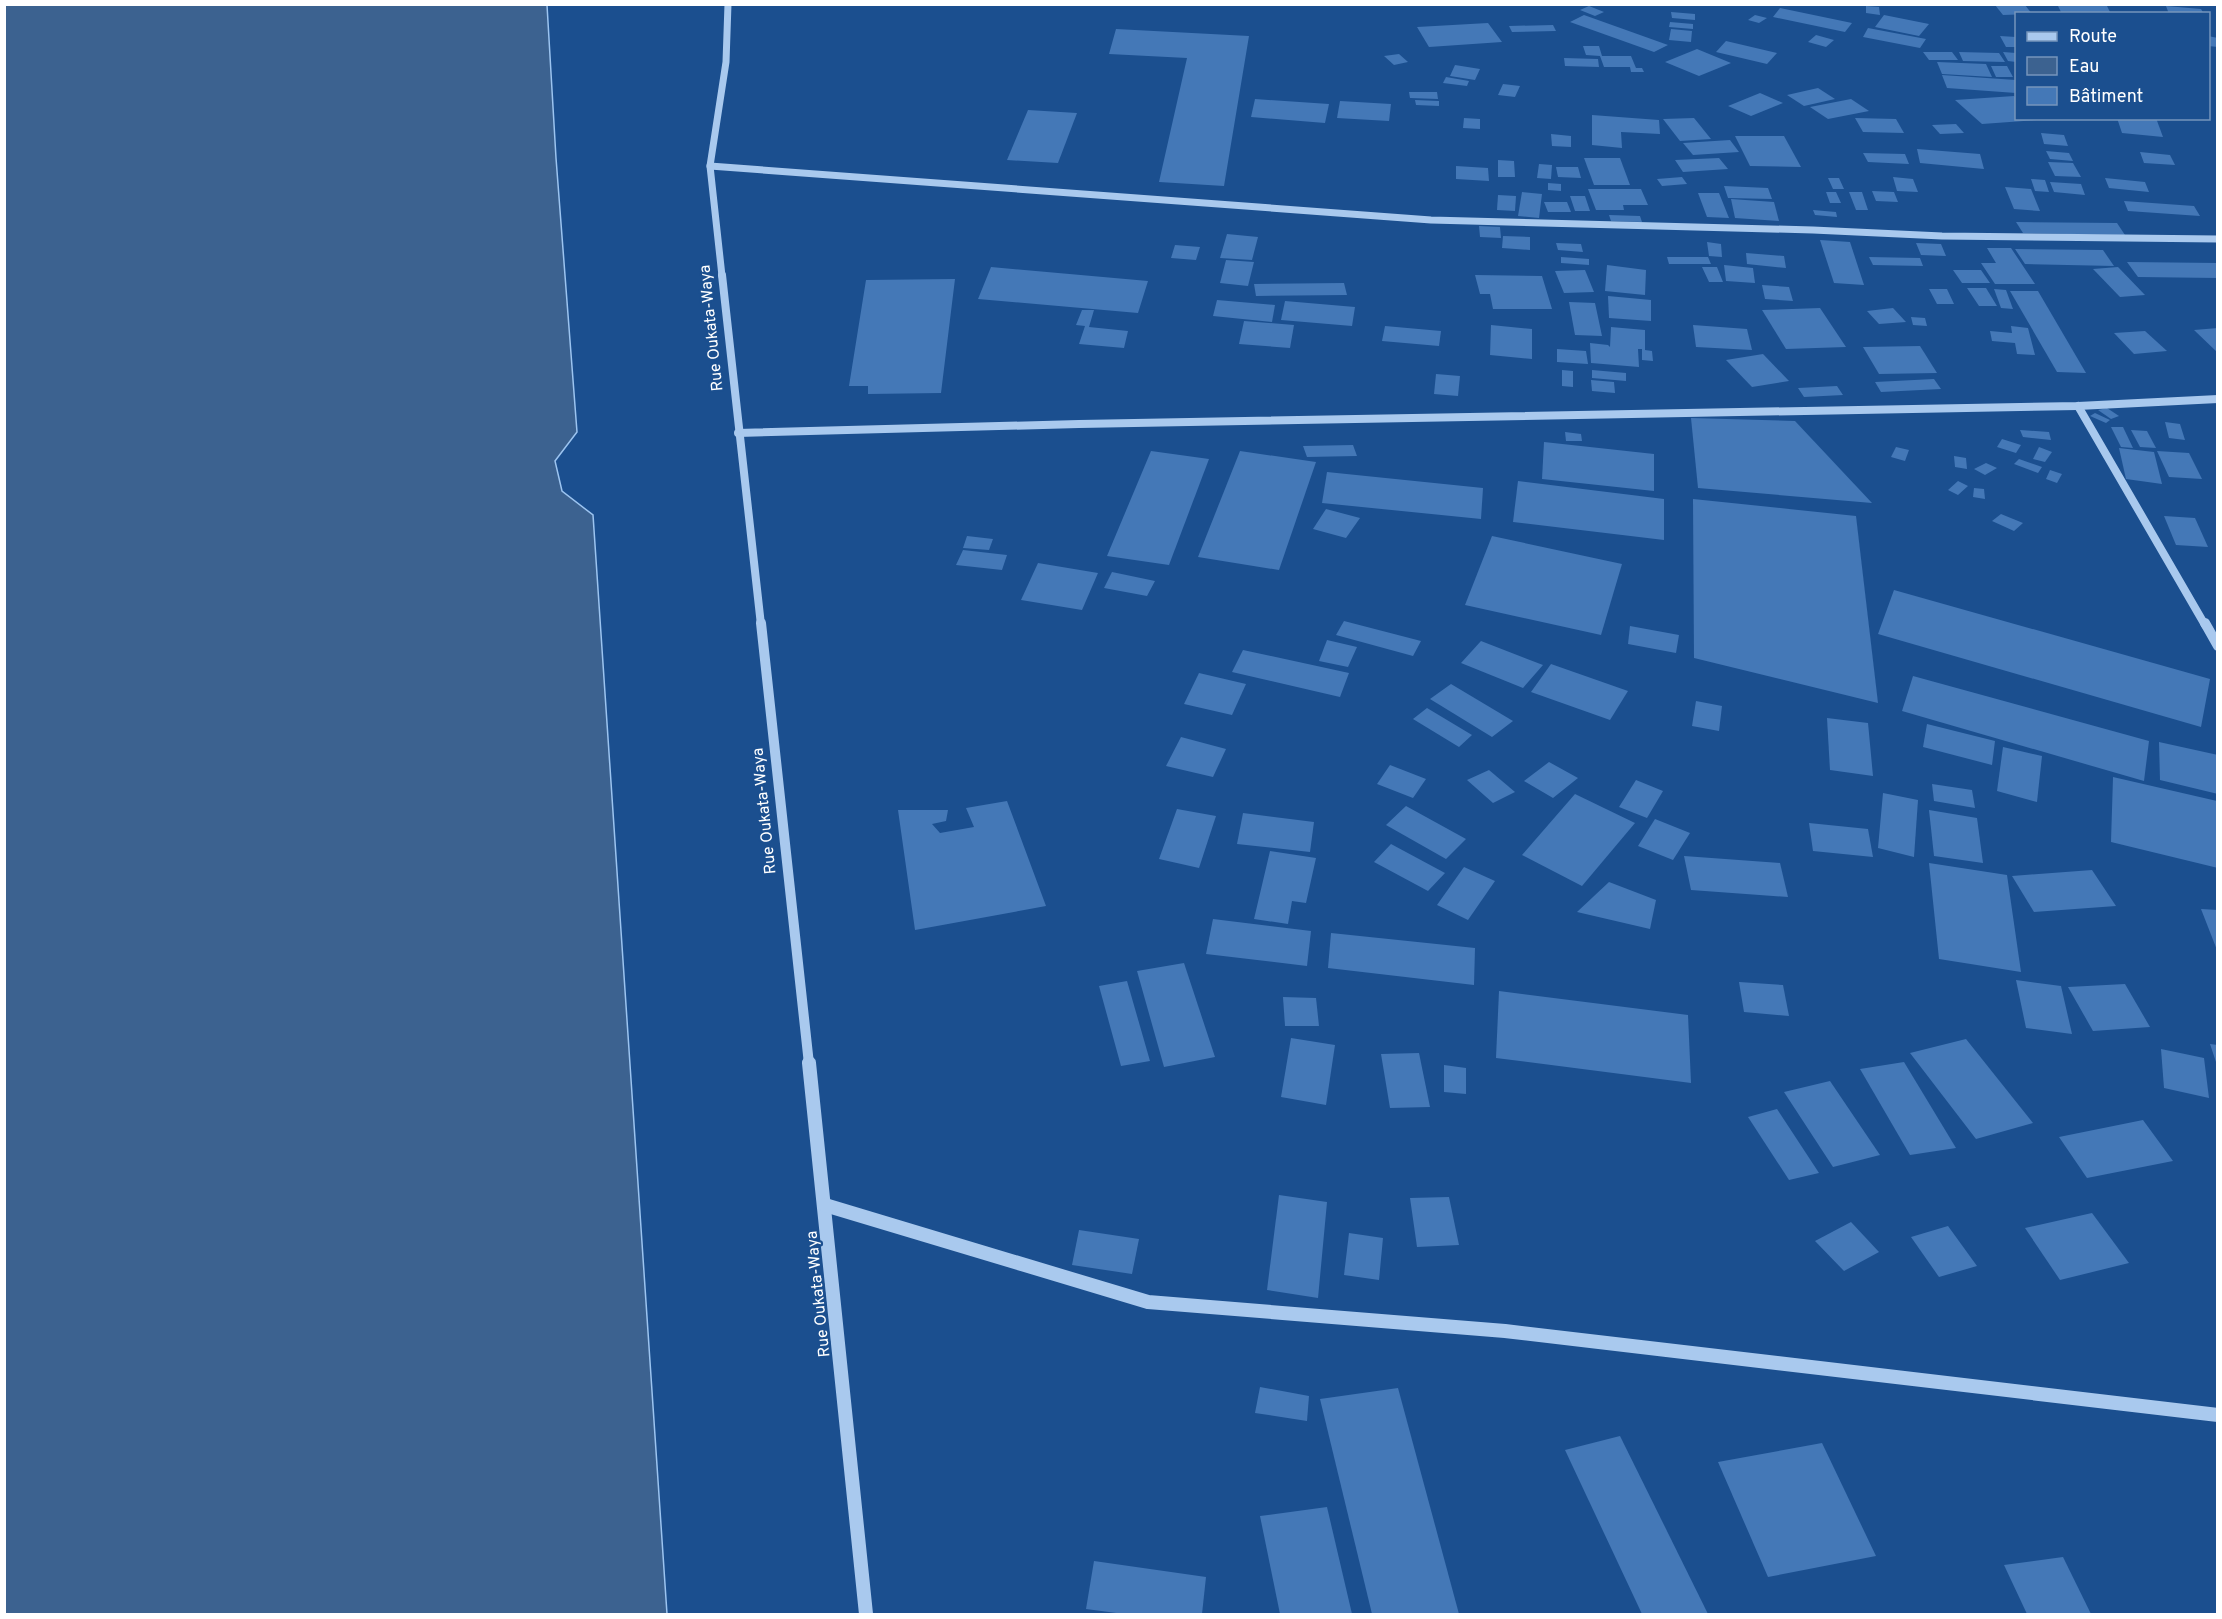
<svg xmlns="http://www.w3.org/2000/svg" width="2222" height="1619" viewBox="0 0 2222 1619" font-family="Overpass,sans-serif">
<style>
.water{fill:#3c6290;stroke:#9cc4f0;stroke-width:1.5}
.building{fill:#4478b7}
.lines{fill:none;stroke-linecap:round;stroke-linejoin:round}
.minor-far3{stroke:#a9c9ee;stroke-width:7}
.minor-far2{stroke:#a9c9ee;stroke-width:8}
.minor-far1{stroke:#a9c9ee;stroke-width:10}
.minor{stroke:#a9c9ee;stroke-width:14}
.labels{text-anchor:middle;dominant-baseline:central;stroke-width:4.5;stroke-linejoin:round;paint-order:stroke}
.street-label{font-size:16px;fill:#fff;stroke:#1b4f8f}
</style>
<rect width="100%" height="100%" fill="#1b4f8f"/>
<polygon class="water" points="5,4 547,5 556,158 577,432 555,461 562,491 593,515 667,1614 5,1614"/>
<g class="building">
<polygon points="2057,4 2106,4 2111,14 2062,14"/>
<polygon points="1995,5 2025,5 2032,14 2003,15"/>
<polygon points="1589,6 1604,12 1595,16 1580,10"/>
<polygon points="1866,6 1879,7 1880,15 1866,13"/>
<polygon points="2166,6 2201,9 2204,14 2169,14"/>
<polygon points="1780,8 1852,23 1845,32 1773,17"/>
<polygon points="1671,12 1695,14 1695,20 1672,18"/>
<polygon points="1584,15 1668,45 1654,52 1570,22"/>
<polygon points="1755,15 1767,18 1759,23 1748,20"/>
<polygon points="1884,15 1929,24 1919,36 1875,27"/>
<polygon points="1670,22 1693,24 1693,29 1669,27"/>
<polygon points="1488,23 1502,42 1429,47 1417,27"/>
<polygon points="1553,25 1556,31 1512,32 1509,26"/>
<polygon points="1868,28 1926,39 1920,48 1863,37"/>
<polygon points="1116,29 1249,36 1224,186 1159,182 1187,58 1109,54"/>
<polygon points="1671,29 1692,31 1691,42 1669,40"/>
<polygon points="1816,35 1834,40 1826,47 1808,42"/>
<polygon points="2000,36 2016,37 2016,47 2006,47"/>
<polygon points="2208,36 2218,38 2218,47 2208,46"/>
<polygon points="1726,41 1777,53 1767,64 1716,52"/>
<polygon points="1583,46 1599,46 1602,56 1631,56 1636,68 1642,68 1644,72 1631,72 1630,67 1604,67 1600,56 1586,55"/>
<polygon points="1697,49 1731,63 1699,76 1665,62"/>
<polygon points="1923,52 1952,52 1958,60 1929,60"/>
<polygon points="1959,52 1999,53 2005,62 1963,61"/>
<polygon points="2003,52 2016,53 2016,62 2008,61"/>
<polygon points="1399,54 1408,62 1394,65 1384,56"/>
<polygon points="1564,58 1598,59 1599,67 1565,66"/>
<polygon points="1937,62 1986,64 1992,77 1942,74"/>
<polygon points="1455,65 1480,69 1475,80 1450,76"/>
<polygon points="1991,66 2007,66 2013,77 1996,77"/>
<polygon points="1942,75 2016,80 2016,93 1947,88"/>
<polygon points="1446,77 1469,81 1467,86 1443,83"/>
<polygon points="1503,84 1520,86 1515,97 1498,95"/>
<polygon points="1818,88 1835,99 1804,106 1787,95"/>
<polygon points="1409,92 1437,92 1438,99 1410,98"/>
<polygon points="1760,93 1783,103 1751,116 1728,106"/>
<polygon points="2014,96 2016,98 2016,118 2037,120 1982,124 1955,100"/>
<polygon points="1255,99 1329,104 1325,123 1251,117"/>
<polygon points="1851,99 1869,111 1828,119 1810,107"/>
<polygon points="1415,100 1439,101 1439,106 1416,105"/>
<polygon points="1340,101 1391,104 1389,121 1337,118"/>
<polygon points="1028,110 1077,113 1058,163 1007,160"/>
<polygon points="1592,115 1659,120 1660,134 1621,132 1622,148 1592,145"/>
<polygon points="1464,118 1480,119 1480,129 1463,128"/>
<polygon points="1694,118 1711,139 1680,141 1663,119"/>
<polygon points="1855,118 1896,119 1904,133 1863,132"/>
<polygon points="2117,118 2156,118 2163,137 2122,133"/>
<polygon points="1956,124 1964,133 1940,134 1932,125"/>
<polygon points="2041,133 2064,135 2068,146 2044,144"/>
<polygon points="1551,134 1571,136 1571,147 1552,146"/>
<polygon points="1735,136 1784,136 1801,167 1750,166"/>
<polygon points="1730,140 1739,152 1693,155 1683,143"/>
<polygon points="1917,149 1980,154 1984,169 1920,163"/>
<polygon points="2046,151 2069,153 2073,161 2050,159"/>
<polygon points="2140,152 2170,155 2175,165 2144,163"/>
<polygon points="1863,153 1905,154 1909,164 1868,162"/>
<polygon points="1584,158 1620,158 1630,185 1594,185"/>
<polygon points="1719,158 1728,169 1683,172 1675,160"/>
<polygon points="1498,160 1514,161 1515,177 1498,177"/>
<polygon points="2048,162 2073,163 2081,177 2055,176"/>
<polygon points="1539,164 1552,165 1551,179 1537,178"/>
<polygon points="1456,166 1488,168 1489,181 1456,179"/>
<polygon points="1556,167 1578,167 1581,178 1558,177"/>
<polygon points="1682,177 1687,184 1662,186 1657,179"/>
<polygon points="1893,177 1913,179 1918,192 1897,191"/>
<polygon points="1828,178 1839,178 1844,189 1833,189"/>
<polygon points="2105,178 2145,182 2149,192 2109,188"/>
<polygon points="2031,179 2045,180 2049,192 2035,191"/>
<polygon points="2050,182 2081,184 2085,195 2054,192"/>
<polygon points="1548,183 1561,184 1561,191 1548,190"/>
<polygon points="1724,186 1768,188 1772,199 1728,198"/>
<polygon points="2005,187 2031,189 2040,211 2014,209"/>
<polygon points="1588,189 1641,189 1648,205 1623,205 1624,210 1596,210"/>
<polygon points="1872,191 1894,192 1898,202 1876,201"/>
<polygon points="1522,192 1542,194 1539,218 1518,216"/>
<polygon points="1826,192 1836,192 1841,203 1830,203"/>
<polygon points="1849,192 1862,192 1868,210 1856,210"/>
<polygon points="1698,193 1719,193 1729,218 1707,217"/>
<polygon points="1498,195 1516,196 1515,211 1497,210"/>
<polygon points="1570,196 1585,196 1590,211 1575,211"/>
<polygon points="1731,199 1774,202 1779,221 1735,218"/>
<polygon points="2124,201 2194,206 2200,216 2128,211"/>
<polygon points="1544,202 1567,202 1571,212 1548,212"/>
<polygon points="1813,210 1836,212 1837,217 1815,215"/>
<polygon points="1609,215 1640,216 1642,222 1611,221"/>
<polygon points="2016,222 2117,223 2125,235 2023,233"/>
<polygon points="1479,226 1500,227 1501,238 1480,237"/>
<polygon points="1227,234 1258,237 1252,260 1220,258"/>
<polygon points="1503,236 1530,237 1530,250 1502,248"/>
<polygon points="1820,240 1850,242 1864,285 1834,283"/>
<polygon points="1707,242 1721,244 1722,257 1709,256"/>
<polygon points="1556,243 1581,244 1583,252 1558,250"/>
<polygon points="1916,243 1941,244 1946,256 1921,255"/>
<polygon points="1175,245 1200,247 1196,260 1171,258"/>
<polygon points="1987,248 2011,248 2035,284 1995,284 1981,263 1996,263"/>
<polygon points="2015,249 2103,250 2114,266 2025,264"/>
<polygon points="1746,253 1784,256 1786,268 1747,264"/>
<polygon points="1561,257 1589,259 1589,265 1561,263"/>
<polygon points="1667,257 1708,257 1711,264 1669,264"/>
<polygon points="1869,257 1920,258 1923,266 1873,265"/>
<polygon points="1226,260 1254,262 1248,286 1220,283"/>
<polygon points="2127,262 2218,263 2218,278 2138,277"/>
<polygon points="1607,265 1646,270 1645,295 1605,291"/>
<polygon points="1724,265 1753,268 1755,283 1726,281"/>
<polygon points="991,267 1148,281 1138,313 978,299"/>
<polygon points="1702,267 1717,267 1723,282 1709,282"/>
<polygon points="2118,267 2145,295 2120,297 2093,269"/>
<polygon points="1585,270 1594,292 1564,293 1555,271"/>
<polygon points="1953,270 1981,270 1990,283 1962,283"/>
<polygon points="1475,275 1542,276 1552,309 1493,309 1490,294 1480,294"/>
<polygon points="955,279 941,393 868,394 868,386 849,386 866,280"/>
<polygon points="1344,283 1347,295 1256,296 1254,284"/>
<polygon points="1762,285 1789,287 1793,301 1765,299"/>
<polygon points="1967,288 1986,288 1997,306 1979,306"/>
<polygon points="1929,289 1947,289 1954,304 1937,304"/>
<polygon points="1994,289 2006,290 2013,309 2001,308"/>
<polygon points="2010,291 2038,291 2086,373 2057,372"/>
<polygon points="1608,296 1651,300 1651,321 1609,318"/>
<polygon points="1217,300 1275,305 1272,322 1213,316"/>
<polygon points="1285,301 1355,307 1352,326 1281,320"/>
<polygon points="1569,302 1595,303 1602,336 1575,335"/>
<polygon points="1820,308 1846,347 1786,349 1762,310"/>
<polygon points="1893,308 1906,322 1879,324 1867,311"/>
<polygon points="1082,310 1094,310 1089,327 1128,331 1124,348 1079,344 1085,326 1076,325"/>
<polygon points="1911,317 1925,318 1927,326 1913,325"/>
<polygon points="1244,321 1294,325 1290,348 1239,344"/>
<polygon points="1491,325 1532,329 1532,359 1490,355"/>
<polygon points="1693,325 1747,329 1752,350 1696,347"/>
<polygon points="1385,326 1441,331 1439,346 1382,341"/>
<polygon points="2011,326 2028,328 2035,355 2017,354 2015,343 1992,341 1990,331 2012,333"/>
<polygon points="1611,327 1645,330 1645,350 1652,351 1653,361 1642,360 1642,349 1638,349 1639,367 1591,363 1590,343 1608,345 1610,347"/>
<polygon points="2218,328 2218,353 2194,330"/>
<polygon points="2145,331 2167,351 2134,354 2114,333"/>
<polygon points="1920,346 1937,373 1879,374 1863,347"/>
<polygon points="1557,349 1586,351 1588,364 1557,362"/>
<polygon points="1763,354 1789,381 1752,387 1726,360"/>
<polygon points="1562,370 1573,371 1573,387 1562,386"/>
<polygon points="1592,370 1626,373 1626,381 1592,378"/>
<polygon points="1436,374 1460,376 1458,396 1434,394"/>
<polygon points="1934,379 1941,389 1881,392 1875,382"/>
<polygon points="1591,380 1614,382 1615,393 1592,391"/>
<polygon points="1837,386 1843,395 1804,397 1798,388"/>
<polygon points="2107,408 2119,416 2111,419 2098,410"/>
<polygon points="2095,413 2110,420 2106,423 2090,416"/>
<polygon points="1691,418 1795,421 1872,503 1698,488"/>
<polygon points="2165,422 2180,424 2185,440 2169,438"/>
<polygon points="2111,427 2123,427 2133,448 2121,447"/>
<polygon points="2020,430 2049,432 2051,440 2023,437"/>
<polygon points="2131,430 2147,431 2156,448 2140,447"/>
<polygon points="1565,432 1581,434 1582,441 1566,441"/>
<polygon points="2002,439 2021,445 2016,453 1997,447"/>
<polygon points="1544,442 1654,454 1654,491 1542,479"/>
<polygon points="1353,445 1357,456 1307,457 1303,446"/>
<polygon points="1896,447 1909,450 1905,461 1891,457"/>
<polygon points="2039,447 2052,452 2045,462 2033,459"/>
<polygon points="2119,448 2154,452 2162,484 2126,479"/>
<polygon points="1151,451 1209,459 1169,565 1107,556"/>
<polygon points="1240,451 1316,462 1279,570 1198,557"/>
<polygon points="2157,451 2189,453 2202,479 2169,477"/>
<polygon points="1954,456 1966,458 1967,469 1955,467"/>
<polygon points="2019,459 2042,467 2038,473 2014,464"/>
<polygon points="1986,463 1997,468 1985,475 1974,469"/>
<polygon points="2050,470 2062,474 2057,483 2046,479"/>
<polygon points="1327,472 1483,488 1481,519 1322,503"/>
<polygon points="1518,481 1664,499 1664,540 1513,522"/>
<polygon points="1958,481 1968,486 1958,495 1948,490"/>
<polygon points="1974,488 1984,489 1985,499 1973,497"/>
<polygon points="1693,499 1856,516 1878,703 1694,658"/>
<polygon points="1326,509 1360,518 1346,538 1313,529"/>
<polygon points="2001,514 2023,523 2014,531 1992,521"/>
<polygon points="2164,516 2195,518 2208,547 2176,545"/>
<polygon points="967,536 993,539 989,550 963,548"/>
<polygon points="1492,536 1622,564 1601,635 1465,605"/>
<polygon points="963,550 1007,555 1002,570 956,565"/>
<polygon points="1038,563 1098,573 1082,610 1021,600"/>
<polygon points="1112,572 1155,581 1147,596 1104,588"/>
<polygon points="1894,590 2210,679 2201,727 1878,634"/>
<polygon points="1344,621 1421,641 1413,656 1336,635"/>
<polygon points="1630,626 1679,635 1676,653 1628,644"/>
<polygon points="1327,640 1357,647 1348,667 1319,661"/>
<polygon points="1481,641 1543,665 1523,688 1461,663"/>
<polygon points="1243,650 1349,673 1340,697 1232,672"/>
<polygon points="1551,664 1628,691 1610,720 1531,692"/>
<polygon points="1199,673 1246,684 1232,715 1184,704"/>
<polygon points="1913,676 2149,741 2144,781 1902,711"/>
<polygon points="1451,684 1513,721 1492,737 1430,699"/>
<polygon points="1696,701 1722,706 1719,731 1692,726"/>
<polygon points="1427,708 1472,735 1459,747 1413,719"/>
<polygon points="1827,718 1868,723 1873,776 1830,770"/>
<polygon points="1927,724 1995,741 1992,765 1923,747"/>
<polygon points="1181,737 1226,749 1213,777 1166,766"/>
<polygon points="2159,742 2218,755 2218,794 2160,780"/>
<polygon points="2003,747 2042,756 2037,802 1997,791"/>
<polygon points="1549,762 1578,778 1553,798 1524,781"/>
<polygon points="1390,765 1426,779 1413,798 1377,784"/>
<polygon points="1489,770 1515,792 1493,803 1467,780"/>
<polygon points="2113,777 2217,801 2218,868 2111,842"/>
<polygon points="1636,780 1663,791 1647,818 1619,807"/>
<polygon points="1932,784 1972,790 1975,808 1934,801"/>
<polygon points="1883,793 1918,800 1914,857 1878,848"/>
<polygon points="1575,794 1635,823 1582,886 1522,855"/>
<polygon points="1007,801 1046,906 915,930 898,810 948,810 946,821 932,824 940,833 974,827 966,808"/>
<polygon points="1406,806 1466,839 1446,859 1386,825"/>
<polygon points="1177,809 1216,816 1199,868 1159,859"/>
<polygon points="1929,810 1977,818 1983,863 1934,856"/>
<polygon points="1243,813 1314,822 1310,852 1237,844"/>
<polygon points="1655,819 1690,833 1673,860 1638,846"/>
<polygon points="1809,823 1868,829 1873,857 1813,851"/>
<polygon points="1391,844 1445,873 1428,891 1374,862"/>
<polygon points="1270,851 1316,858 1306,903 1292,901 1288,924 1254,919"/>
<polygon points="1684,856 1780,863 1788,897 1691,890"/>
<polygon points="1929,863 2007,875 2021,972 1939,959"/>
<polygon points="1464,867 1495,881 1468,920 1437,905"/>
<polygon points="2092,870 2116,906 2034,912 2012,876"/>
<polygon points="1609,882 1656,900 1650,929 1577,912"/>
<polygon points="2201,909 2218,910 2218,950 2217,950"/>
<polygon points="1213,919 1311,931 1307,966 1206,954"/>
<polygon points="1331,933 1475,948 1474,985 1328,968"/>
<polygon points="1184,963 1215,1057 1164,1067 1137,971"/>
<polygon points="2016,980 2061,986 2072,1034 2026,1028"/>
<polygon points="1127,981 1150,1061 1121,1066 1099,986"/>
<polygon points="1739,982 1783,985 1789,1016 1744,1012"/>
<polygon points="2125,984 2150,1027 2093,1031 2068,987"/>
<polygon points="1499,991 1688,1015 1691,1083 1496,1058"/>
<polygon points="1283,997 1316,998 1319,1026 1285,1026"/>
<polygon points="1291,1038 1335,1045 1326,1105 1281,1097"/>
<polygon points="1966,1039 2033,1123 1976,1139 1910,1053"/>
<polygon points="2210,1044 2218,1045 2218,1065 2217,1065"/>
<polygon points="2161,1049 2204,1058 2209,1098 2164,1088"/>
<polygon points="1419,1053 1430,1107 1390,1108 1381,1054"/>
<polygon points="1904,1062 1956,1148 1910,1155 1860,1069"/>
<polygon points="1444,1065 1466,1068 1466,1094 1444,1092"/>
<polygon points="1830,1081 1880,1155 1833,1167 1784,1092"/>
<polygon points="1777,1109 1819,1173 1789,1180 1748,1117"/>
<polygon points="2143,1120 2173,1161 2087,1178 2059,1137"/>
<polygon points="1279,1195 1327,1202 1318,1298 1267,1290"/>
<polygon points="1449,1197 1459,1245 1417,1247 1410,1198"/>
<polygon points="2092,1213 2129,1263 2060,1280 2025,1228"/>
<polygon points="1851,1222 1879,1252 1844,1271 1815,1241"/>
<polygon points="1948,1226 1977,1266 1939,1277 1911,1237"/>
<polygon points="1079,1230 1139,1239 1132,1274 1072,1265"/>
<polygon points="1349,1233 1383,1238 1379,1280 1344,1275"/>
<polygon points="1260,1387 1309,1396 1307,1421 1255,1413"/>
<polygon points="1398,1388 1459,1614 1372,1614 1320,1399"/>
<polygon points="1620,1436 1708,1614 1642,1614 1565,1450"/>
<polygon points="1822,1443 1876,1556 1768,1577 1718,1462"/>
<polygon points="1327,1507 1352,1614 1280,1614 1260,1516"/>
<polygon points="2063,1557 2091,1614 2027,1614 2004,1565"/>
<polygon points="1094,1561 1206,1577 1202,1614 1124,1614 1086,1609"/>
</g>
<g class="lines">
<g class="minor-far3">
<polyline points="710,166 1431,220 1813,230 1942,236 2218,239"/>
<polyline points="722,276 710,166 726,62 728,4"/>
</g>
<g class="minor-far2">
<polyline points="722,275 761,625"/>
<polyline points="2078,406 2205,625"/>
<polyline points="738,433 1079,424 2078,406 2218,399"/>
</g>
<g class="minor-far1">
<polyline points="761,623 809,1064"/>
<polyline points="2205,623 2218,646"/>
</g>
<g class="minor">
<polyline points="809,1063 866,1614"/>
<polyline points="825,1205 1148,1302 1505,1331 2218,1415"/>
</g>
</g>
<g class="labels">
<g class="street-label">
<text transform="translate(712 328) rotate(-96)">Rue Oukata-Waya</text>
<text transform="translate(765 811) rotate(-96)">Rue Oukata-Waya</text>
<text transform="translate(819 1294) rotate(-96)">Rue Oukata-Waya</text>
</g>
</g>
<rect width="2222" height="1619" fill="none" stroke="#ffffff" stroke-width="12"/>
<rect x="2015" y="12" width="195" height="108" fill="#1b4f8f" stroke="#7695bc" stroke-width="1.5"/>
<rect x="2027" y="32" width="30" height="9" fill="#a9c9ee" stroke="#7695bc" stroke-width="1.5"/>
<text x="2069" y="42" font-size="18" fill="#ffffff">Route</text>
<rect x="2027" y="57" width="30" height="18" fill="#3c6290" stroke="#7695bc" stroke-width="1.5"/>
<text x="2069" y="72" font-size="18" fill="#ffffff">Eau</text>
<rect x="2027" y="87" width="30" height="18" fill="#4478b7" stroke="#7695bc" stroke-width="1.5"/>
<text x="2069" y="102" font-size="18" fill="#ffffff">Bâtiment</text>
</svg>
